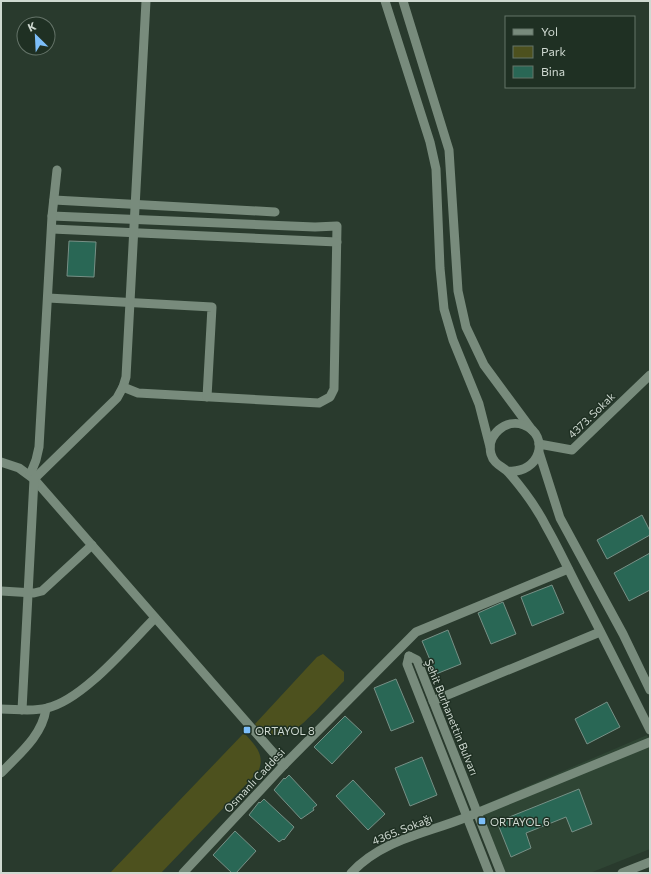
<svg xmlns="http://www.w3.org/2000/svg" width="651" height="874" viewBox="0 0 651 874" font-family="Commissioner,sans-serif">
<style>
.built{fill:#2f4534}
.green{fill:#4d511e}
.building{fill:#296755;stroke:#779086}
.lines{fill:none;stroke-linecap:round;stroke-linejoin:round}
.minor{stroke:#788b7c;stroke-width:9}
.poi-dot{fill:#7cbef9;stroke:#1f3023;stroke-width:1.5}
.labels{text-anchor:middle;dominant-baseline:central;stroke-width:3;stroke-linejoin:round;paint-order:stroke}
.street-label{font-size:11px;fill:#cfd9d1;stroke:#1f3023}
.poi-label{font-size:11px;fill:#cfd9d1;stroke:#1f3023;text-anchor:start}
</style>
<rect width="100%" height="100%" fill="#293a2d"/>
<polygon class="built" points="647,735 650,741 650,849 590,873 504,873 479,807"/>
<g class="green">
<path d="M323,654L344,672V681C333,692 300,730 288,734C276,739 263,733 255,724L317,657Z"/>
<path d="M244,733C255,745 266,755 258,772L161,873H110Z"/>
</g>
<g class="building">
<polygon points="69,241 96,242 94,277 67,276"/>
<polygon points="642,515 650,531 650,535 607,559 597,540"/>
<polygon points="650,553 650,590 629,601 614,573"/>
<polygon points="552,585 564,613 532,626 521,597"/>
<polygon points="503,602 516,634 491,644 478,613"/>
<polygon points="448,630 461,664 436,674 422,641"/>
<polygon points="396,679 414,722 391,731 374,688"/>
<polygon points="607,702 620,727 587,744 575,719"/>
<polygon points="345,716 362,732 332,764 314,747"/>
<polygon points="422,757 437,795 410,806 395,768"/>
<polygon points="289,775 317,805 313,808 314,810 301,819 274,790 284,778 285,779"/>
<polygon points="353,780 385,814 368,830 336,796"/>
<polygon points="579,789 592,824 572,832 566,817 526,833 531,848 511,857 497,822"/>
<polygon points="264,799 294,827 284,840 283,839 279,842 249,815 259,802 260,803"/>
<polygon points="235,831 256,851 236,873 232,873 213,855"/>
</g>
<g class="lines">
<g class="minor">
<polyline points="385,1 430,142 436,169 440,268 444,309 453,340 479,404 490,447"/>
<polyline points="403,1 449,150 458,291 466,327 484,365 532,430"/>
<polyline points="54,200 275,212"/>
<polyline points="52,216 315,227 337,226 334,389 330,397 319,403 138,393 123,387"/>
<polyline points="52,229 337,242"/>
<polyline points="48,298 212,307 207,397"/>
<polyline points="539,444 572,450 650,375"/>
<polyline points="539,452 560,518 623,634 650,690"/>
<polyline points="1,462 19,468 34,479 284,765"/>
<path d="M508,471C540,474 551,436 524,425C506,418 486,435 491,454C494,465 503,466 509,473C522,488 538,510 547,528C559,549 569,571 580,592C604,638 627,684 650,730"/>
<polyline points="30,475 36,460 39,447 52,216 57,170"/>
<polyline points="1,591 34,593 42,591 92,545"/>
<polyline points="409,656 417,660 501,873"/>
<polyline points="409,656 407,664 489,873"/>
<polyline points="433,701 600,632"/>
<path d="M1,709C16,709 32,712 47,708C83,700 128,645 155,618"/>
<polyline points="22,710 34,479 117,398 123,387 126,377 146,1"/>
<path d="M1,773C19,754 42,736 46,709"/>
<polyline points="183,873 284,765 416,632 568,569"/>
<path d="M351,873C383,839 425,834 467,817C528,792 589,767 650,742"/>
<polyline points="622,873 650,862"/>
</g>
</g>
<g class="poi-dot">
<rect x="243" y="726" width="8" height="8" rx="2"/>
<rect x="478" y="817" width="8" height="8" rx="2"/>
</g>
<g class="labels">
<g class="street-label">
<text transform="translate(591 415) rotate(-44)">4373. Sokak</text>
<text transform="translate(452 717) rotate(68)">Şehit Burhanettin Bulvarı</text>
<text transform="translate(254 780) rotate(-47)">Osmanlı Caddesi</text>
<text transform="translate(402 829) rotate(-22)">4365. Sokağı</text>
</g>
<g class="poi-label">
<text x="255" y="730">ORTAYOL 8</text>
<text x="490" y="821">ORTAYOL 6</text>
</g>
</g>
<rect width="651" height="874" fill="none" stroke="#cfd9d1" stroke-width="4"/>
<rect x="505" y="16" width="130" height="72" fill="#1f3023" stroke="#657469"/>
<rect x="513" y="29" width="20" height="6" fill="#788b7c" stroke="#657469"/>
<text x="541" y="36" font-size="12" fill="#cfd9d1">Yol</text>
<rect x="513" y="46" width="20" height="12" fill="#4d511e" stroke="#657469"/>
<text x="541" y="56" font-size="12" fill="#cfd9d1">Park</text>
<rect x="513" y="66" width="20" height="12" fill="#296755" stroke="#657469"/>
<text x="541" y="76" font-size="12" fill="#cfd9d1">Bina</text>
<g transform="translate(36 36) rotate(336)"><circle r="19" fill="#1f3023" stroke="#657469"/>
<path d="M0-3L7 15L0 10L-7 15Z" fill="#7cbef9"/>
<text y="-6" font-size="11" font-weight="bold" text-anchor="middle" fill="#cfd9d1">K</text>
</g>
</svg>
